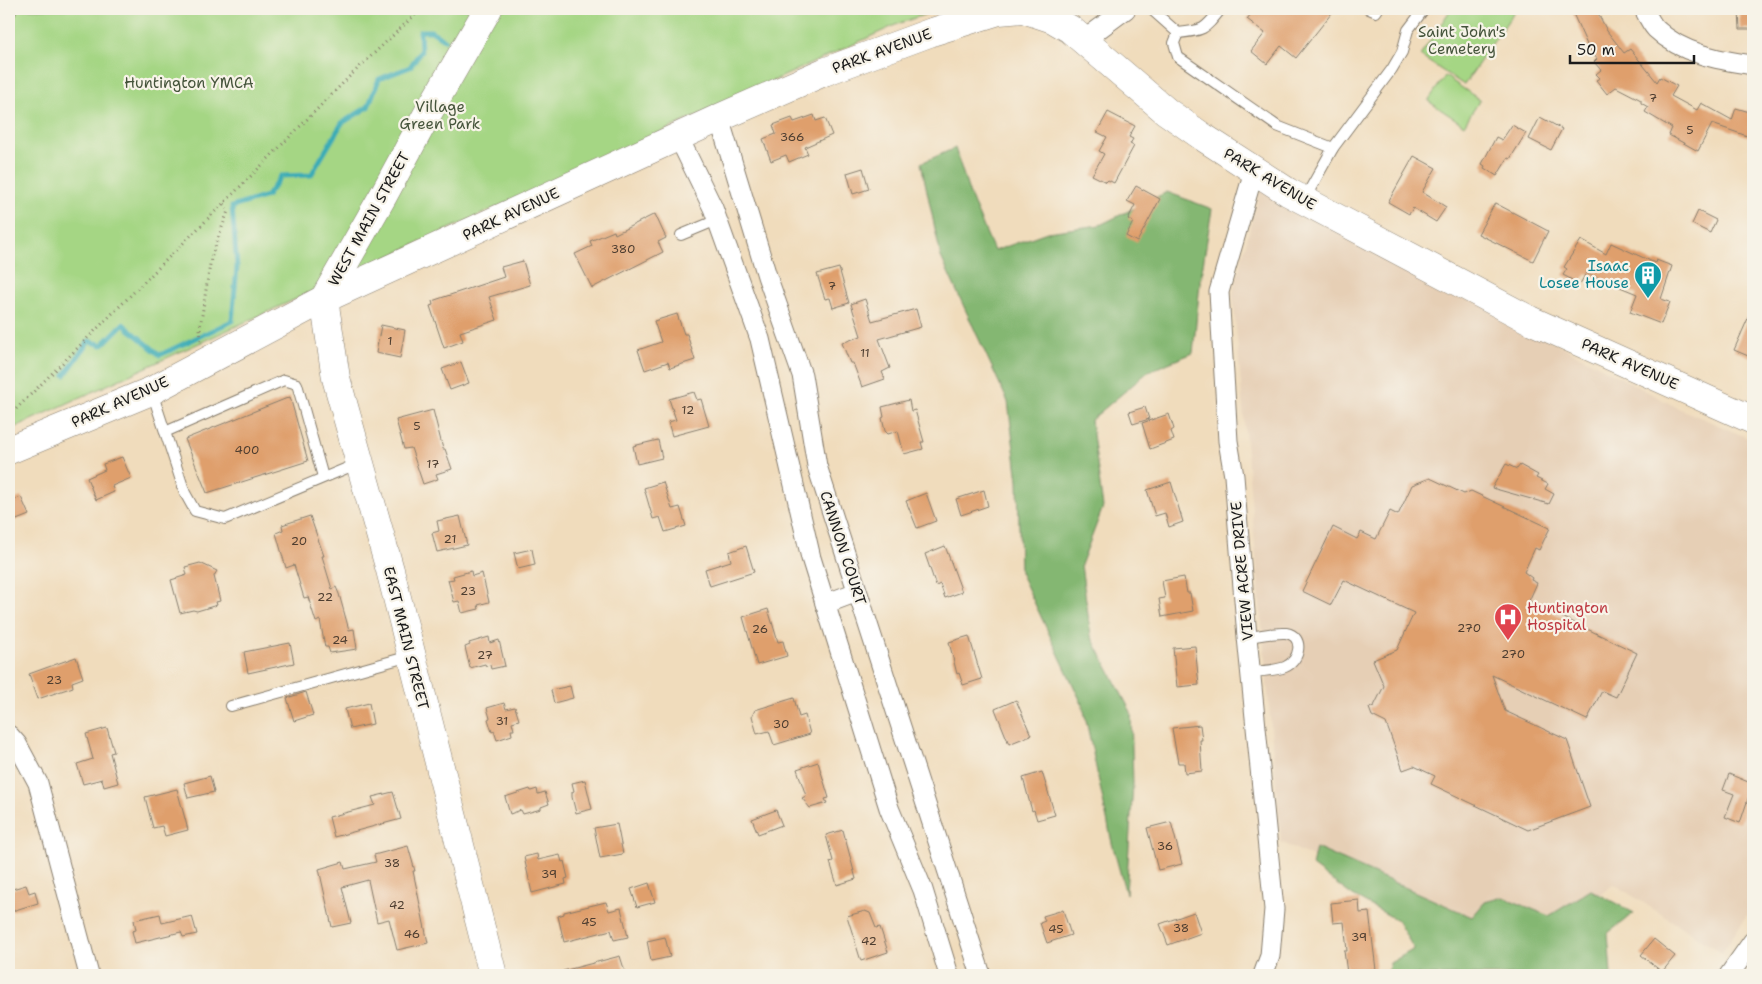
<svg xmlns="http://www.w3.org/2000/svg" width="1762" height="984" viewBox="0 0 1762 984" font-family="'Shantell Sans',sans-serif">
<style>
.built{fill:#e6cfb5}
.green{fill:#a5d684;stroke:#607950}
.forest{fill:#84b772;stroke:#506a47}
.lines{fill:none;stroke-linecap:round;stroke-linejoin:round}
.stream{stroke:#3bacb6;stroke-width:5}
.building{fill:#df9f6c}
.lane-casing{stroke:#867c6c;stroke-width:12}
.street-casing{stroke:#867c6c;stroke-width:21}
.secondary-casing{stroke:#867c6c;stroke-width:29}
.primary-casing{stroke:#867c6c;stroke-width:29}
.path{stroke:#867c6c;stroke-width:3;stroke-dasharray:1 4;stroke-linecap:butt}
.lane{stroke:#fff;stroke-width:10}
.street{stroke:#fff;stroke-width:19}
.secondary{stroke:#fff;stroke-width:28}
.primary{stroke:#fff;stroke-width:28}
.labels{text-anchor:middle;dominant-baseline:central;stroke-width:4.5;stroke-linejoin:round;paint-order:stroke}
.number-label{font-size:12px;fill:#4d3d30}
.park-label{font-size:15px;fill:#45543b;stroke:#f7f3e8}
.street-label{font-size:15px;fill:#1c1c1c;stroke:#f7f3e8}
.culture-label{font-size:15px;fill:#0d838f;stroke:#f7f3e8;text-anchor:end}
.health-label{font-size:15px;fill:#be3a42;stroke:#f7f3e8;text-anchor:start}
</style>
<rect width="100%" height="100%" fill="#f7f3e8"/>
<filter id="ink" filterUnits="userSpaceOnUse"><feTurbulence type="fractalNoise" baseFrequency=".02" numOctaves="2"/><feDisplacementMap in="SourceGraphic" scale="10" xChannelSelector="R" yChannelSelector="G"/><feConvolveMatrix kernelMatrix="1 2 1 2 8 2 1 2 1" color-interpolation-filters="sRGB"/></filter>
<filter id="wash" filterUnits="userSpaceOnUse"><feTurbulence type="fractalNoise" baseFrequency=".0096" numOctaves="4" result="noise"/><feDisplacementMap in="SourceGraphic" scale="20" xChannelSelector="R" yChannelSelector="G"/><feGaussianBlur stdDeviation="1.12" result="paint"/><feColorMatrix in="noise" values="0 0 0 0 0 0 0 0 0 0 0 0 0 0 0 0 0 1.4 0 .05"/><feComposite in="paint" operator="in"/></filter>
<g filter="url(#wash)">
<rect width="100%" height="100%" fill="#f0dcbc"/>
<polygon class="built" points="1261,187 1678,408 1753,440 1753,906 1722,953 1614,884 1564,922 1473,933 1281,842 1233,293"/>
<g class="green">
<polygon points="9,9 941,9 900,23 9,430"/>
<polygon points="1451,9 1516,9 1464,85 1420,56"/>
<polygon points="1445,76 1480,100 1464,125 1428,101"/>
</g>
<g class="forest">
<polygon points="955,148 970,195 994,251 1047,232 1100,225 1167,192 1212,209 1200,283 1193,353 1149,371 1091,420 1103,507 1081,565 1091,636 1131,712 1133,784 1126,894 1112,843 1083,706 1020,572 1018,481 1008,402 941,257 921,163"/>
<polygon points="1316,848 1472,917 1485,902 1503,897 1549,916 1591,890 1634,913 1608,933 1611,975 1387,975 1390,963 1414,949 1397,920 1353,896 1312,866"/>
</g>
<g class="lines">
<polyline class="stream" points="65,375 89,341 102,345 123,324 160,355 232,321 237,267 232,207 267,196 281,176 311,175 342,123 368,107 379,79 410,67 421,51 420,31 431,31 445,40"/>
</g>
<g id="blocks">
<g class="building">
<polygon points="1255,9 1335,9 1296,58 1281,46 1267,64 1251,51 1265,33 1247,19"/>
<polygon points="1571,9 1593,9 1596,14 1598,13 1607,31 1624,53 1630,49 1657,82 1660,77 1677,86 1671,96 1697,110 1701,103 1732,120 1736,108 1753,113 1753,138 1712,124 1698,151 1669,135 1672,128 1645,112 1648,107 1641,103 1641,100 1616,87 1607,94 1596,80 1600,78 1596,74 1601,70 1594,62 1597,59 1588,47"/>
<polygon points="1753,9 1753,29 1740,29 1739,10"/>
<polygon points="1108,112 1135,126 1129,137 1133,139 1130,144 1134,146 1114,183 1108,180 1106,182 1092,175 1104,154 1099,151 1107,137 1097,132"/>
<polygon points="814,115 816,121 825,118 832,135 805,147 808,154 789,162 786,155 771,161 763,139 776,134 773,125 792,118 794,122"/>
<polygon points="1540,117 1562,129 1551,150 1529,139"/>
<polygon points="1512,125 1526,133 1510,159 1508,158 1497,176 1484,168 1485,166 1482,164 1496,137 1502,140"/>
<polygon points="1414,156 1436,168 1422,192 1446,207 1436,222 1413,208 1409,214 1388,202"/>
<polygon points="863,168 869,189 853,194 847,173"/>
<polygon points="1136,186 1160,199 1137,242 1126,236 1133,222 1128,219 1135,205 1127,201"/>
<polygon points="1495,203 1548,231 1533,261 1478,234"/>
<polygon points="1698,211 1716,220 1710,233 1692,224"/>
<polygon points="655,214 666,238 658,242 663,252 592,288 575,254 592,246 590,241 614,231 615,234"/>
<polygon points="1581,240 1606,254 1611,243 1655,263 1656,260 1672,266 1661,299 1670,302 1661,324 1630,312 1637,294 1586,273 1580,284 1563,275 1567,269 1564,267"/>
<polygon points="523,261 530,285 489,297 497,320 460,332 463,341 444,348 430,306 433,305 432,301 504,277 501,267"/>
<polygon points="839,268 849,303 833,308 830,298 825,299 817,274"/>
<polygon points="865,299 872,321 916,309 921,327 879,339 890,368 882,372 885,379 862,387 853,363 850,363 842,343 861,336 851,304"/>
<polygon points="1753,307 1753,358 1734,350"/>
<polygon points="677,314 684,334 687,334 695,360 670,368 668,362 645,370 638,350 661,342 654,321"/>
<polygon points="381,325 405,330 400,358 376,353"/>
<polygon points="461,362 469,383 450,390 442,369"/>
<polygon points="694,392 697,400 701,399 709,426 672,436 668,422 676,420 669,399"/>
<polygon points="290,397 308,461 207,493 185,439"/>
<polygon points="909,400 911,411 915,410 924,442 921,442 923,449 904,454 898,431 888,434 885,431 882,418 884,417 882,407"/>
<polygon points="1145,407 1149,419 1133,424 1129,412"/>
<polygon points="433,410 443,449 445,449 452,469 436,474 438,479 423,484 411,448 404,449 396,420"/>
<polygon points="1169,414 1174,429 1171,431 1174,440 1150,449 1142,423"/>
<polygon points="658,440 662,458 637,464 633,446"/>
<polygon points="122,457 131,478 112,486 114,492 96,500 87,478 105,470 103,464"/>
<polygon points="1506,464 1517,469 1520,465 1538,475 1536,478 1548,484 1545,489 1554,494 1549,504 1492,488"/>
<polygon points="1430,478 1464,494 1471,491 1550,528 1539,550 1535,548 1524,572 1532,578 1531,580 1537,583 1529,601 1637,653 1616,697 1602,691 1587,720 1492,675 1505,711 1567,740 1590,807 1528,830 1431,784 1435,776 1414,766 1403,770 1386,723 1372,716 1369,708 1374,706 1384,686 1373,660 1397,650 1414,613 1344,580 1331,605 1302,591 1333,527 1357,539 1361,532 1376,539 1390,511 1398,515 1412,485"/>
<polygon points="663,482 672,509 680,507 686,526 665,532 660,517 653,519 644,488"/>
<polygon points="1171,482 1183,522 1169,527 1165,513 1155,516 1147,490"/>
<polygon points="984,490 988,506 961,515 956,499"/>
<polygon points="926,493 936,521 917,528 906,501"/>
<polygon points="21,497 29,515 9,523 9,502"/>
<polygon points="310,516 324,556 322,556 332,589 336,587 339,594 349,630 354,629 357,649 330,653 328,647 325,647 320,620 316,622 308,597 304,598 294,565 286,568 276,533 283,530 282,525"/>
<polygon points="460,516 467,545 437,552 432,533 439,531 437,521"/>
<polygon points="746,546 754,572 710,586 705,569 731,561 729,552"/>
<polygon points="945,546 962,592 945,598 940,584 936,586 925,554"/>
<polygon points="532,549 535,565 518,569 514,553"/>
<polygon points="200,563 217,571 214,576 220,601 216,602 217,605 197,611 193,610 180,613 171,580 187,575 185,567"/>
<polygon points="471,571 472,576 482,573 489,602 478,605 479,609 462,613 459,601 454,602 448,580 454,579 453,576"/>
<polygon points="1184,577 1187,593 1190,593 1193,611 1162,617 1159,599 1165,598 1162,581"/>
<polygon points="768,609 778,642 783,641 787,656 757,665 743,617"/>
<polygon points="969,636 982,679 963,685 959,673 957,674 949,642"/>
<polygon points="489,637 490,643 499,640 505,666 491,669 490,665 486,666 485,664 470,668 465,647 470,645 469,643"/>
<polygon points="290,643 294,663 248,673 244,652"/>
<polygon points="1195,646 1199,685 1177,687 1173,648"/>
<polygon points="76,657 83,678 72,682 73,687 38,699 29,674"/>
<polygon points="570,686 573,698 554,703 551,690"/>
<polygon points="306,692 313,715 294,721 287,698"/>
<polygon points="794,698 799,717 805,715 810,734 774,745 769,731 757,734 752,716 755,710"/>
<polygon points="1016,700 1031,735 1009,744 995,709"/>
<polygon points="369,703 373,724 350,729 345,709"/>
<polygon points="504,703 506,709 515,707 519,720 512,722 514,730 511,730 512,735 497,740 494,731 492,732 488,719 490,718 487,708"/>
<polygon points="1200,725 1202,740 1200,740 1202,771 1185,773 1184,763 1178,763 1172,728"/>
<polygon points="107,728 114,752 110,753 118,783 104,787 102,779 83,784 77,764 93,759 86,734"/>
<polygon points="818,762 829,798 825,799 827,803 810,808 802,798 806,796 797,769"/>
<polygon points="1042,772 1055,815 1037,820 1034,810 1032,811 1023,778"/>
<polygon points="1729,774 1753,784 1740,823 1725,817 1734,794 1723,790"/>
<polygon points="210,776 214,792 188,798 184,783"/>
<polygon points="585,780 592,809 576,813 572,797 572,792 574,791 572,783"/>
<polygon points="177,789 188,830 165,836 162,826 153,828 145,797"/>
<polygon points="530,789 531,791 537,789 538,794 545,792 549,804 541,807 541,809 523,814 521,810 510,814 505,797"/>
<polygon points="393,792 401,819 334,837 329,817 375,805 372,797"/>
<polygon points="776,810 782,825 758,834 752,819"/>
<polygon points="1171,822 1182,864 1158,870 1147,828"/>
<polygon points="617,824 623,854 600,858 594,828"/>
<polygon points="843,830 856,879 837,885 830,862 833,861 826,835"/>
<polygon points="408,846 415,871 413,871 428,943 397,950 389,919 377,922 368,880 342,887 351,923 332,927 319,869 343,862 345,869 376,862 374,855"/>
<polygon points="537,854 538,860 560,855 562,862 564,861 568,878 565,879 566,884 532,893 524,857"/>
<polygon points="649,883 655,902 637,907 631,889"/>
<polygon points="26,885 29,893 35,891 38,903 12,911 9,901 9,890"/>
<polygon points="1359,900 1360,913 1369,912 1376,970 1347,973 1344,951 1347,951 1344,922 1333,923 1331,903"/>
<polygon points="606,902 609,911 621,908 628,937 614,940 611,930 564,942 558,916 564,914 564,912"/>
<polygon points="1063,910 1071,935 1047,943 1040,923 1045,921 1043,916"/>
<polygon points="865,911 870,913 876,928 880,927 888,952 861,961 847,916"/>
<polygon points="1194,912 1201,933 1168,945 1160,924"/>
<polygon points="160,914 162,923 192,916 197,934 183,937 181,932 135,943 132,931 136,930 134,920"/>
<polygon points="665,937 670,957 651,961 647,941"/>
<polygon points="1654,939 1675,956 1662,972 1641,955"/>
<polygon points="620,956 626,975 564,975 563,971"/>
</g>
</g>
</g>
<g filter="url(#ink)">
<use href="#blocks" fill-opacity="0" stroke="#867c6c" stroke-width="1"/>
<g class="lines">
<g class="lane-casing">
<g id="lane">
<polyline points="1151,9 1178,33 1174,43 1178,57 1277,126 1333,148"/>
<polyline points="1369,9 1376,12 1378,9"/>
<polyline points="9,15 12,9"/>
<path d="M1178,33C1205,30 1204,30 1221,9"/>
<polyline points="1304,200 1333,148 1392,69 1402,52 1408,30 1424,9"/>
<polyline points="681,235 717,220"/>
<polyline points="152,392 185,493 195,511 225,519 359,463"/>
<polyline points="165,432 284,380 297,384 323,477"/>
<path d="M1247,637C1259,636 1274,632 1286,633C1305,636 1300,661 1285,667C1275,671 1262,671 1251,672"/>
<polyline points="231,706 410,656"/>
</g>
</g>
<g class="street-casing">
<g id="street">
<path d="M1644,9C1647,15 1651,24 1656,29C1682,54 1719,60 1753,65"/>
<polyline points="1084,40 1126,9"/>
<polyline points="719,118 767,276 802,375 817,466 981,975"/>
<polyline points="678,136 713,208 760,339 811,558 889,808 923,890 949,975"/>
<polyline points="1254,171 1219,292 1228,441 1234,476 1247,637 1274,909 1270,956 1263,975"/>
<polyline points="825,604 857,592"/>
<polyline points="9,735 17,744 38,783 89,975"/>
<polyline points="1729,975 1753,941"/>
</g>
</g>
<g class="secondary-casing">
<polyline id="secondary" points="9,450 151,391 324,299 719,118 824,72 932,32 999,11 1023,9 1053,19 1070,29 1166,111 1203,137 1288,192 1530,320 1753,420"/>
</g>
<g class="primary-casing">
<polyline id="primary" points="488,9 428,113 383,196 324,299 336,378 390,570 493,975"/>
</g>
<g class="path">
<polyline points="201,340 200,328 211,258 228,211 224,203"/>
<polyline points="9,416 252,175 349,77 421,9"/>
</g>
<use href="#lane" class="lane"/>
<use href="#street" class="street"/>
<use href="#secondary" class="secondary"/>
<use href="#primary" class="primary"/>
</g>
</g>
<defs>
<g id="building-pin" transform="scale(1.4375)"><path d="M0 17L-7.5 6A9.5 9.5 0 1 1 7.5 6Z" fill="#0f9aa8" stroke="#f7f3e8"/><path d="M-4-6H4V6H1V3H-1V6H-4ZM-2.5-4.3h1.7v1.8h-1.7ZM.8-4.3h1.7v1.8H.8ZM-2.5-1h1.7V.8h-1.7ZM.8-1h1.7V.8H.8Z" fill="#fff"/></g>
<g id="hospital-pin" transform="scale(1.4375)"><path d="M0 17L-7.5 6A9.5 9.5 0 1 1 7.5 6Z" fill="#e0444e" stroke="#f7f3e8"/><path d="M-5-5h3v3.5h4V-5h3V5h-3V1.5h-4V5h-3Z" fill="#fff"/></g>
</defs>
<g fill-rule="evenodd">
<use href="#building-pin" x="1648" y="275"/>
<use href="#hospital-pin" x="1508" y="617"/>
</g>
<g class="labels">
<g class="number-label">
<text x="1653" y="98">7</text>
<text x="1690" y="130">5</text>
<text x="792" y="137">366</text>
<text x="623" y="249">380</text>
<text x="832" y="286">7</text>
<text x="390" y="341">1</text>
<text x="865" y="353">11</text>
<text x="688" y="410">12</text>
<text x="417" y="426">5</text>
<text x="247" y="450">400</text>
<text x="433" y="464">17</text>
<text x="450" y="539">21</text>
<text x="299" y="541">20</text>
<text x="468" y="591">23</text>
<text x="325" y="597">22</text>
<text x="1469" y="628">270</text>
<text x="760" y="629">26</text>
<text x="340" y="640">24</text>
<text x="1513" y="654">270</text>
<text x="485" y="655">27</text>
<text x="54" y="680">23</text>
<text x="502" y="721">31</text>
<text x="781" y="724">30</text>
<text x="1165" y="846">36</text>
<text x="392" y="863">38</text>
<text x="549" y="874">39</text>
<text x="397" y="905">42</text>
<text x="589" y="922">45</text>
<text x="1181" y="928">38</text>
<text x="1056" y="929">45</text>
<text x="412" y="934">46</text>
<text x="1359" y="937">39</text>
<text x="869" y="941">42</text>
</g>
<g class="park-label">
<text x="1462" y="32">Saint John's<tspan x="1462" dy="17">Cemetery</tspan></text>
<text x="189" y="83">Huntington YMCA</text>
<text x="440" y="107">Village<tspan x="440" dy="17">Green Park</tspan></text>
</g>
<g class="street-label">
<text transform="translate(882 51) rotate(-20)">PARK AVENUE</text>
<text transform="translate(1270 179) rotate(31)">PARK AVENUE</text>
<text transform="translate(511 214) rotate(-25)">PARK AVENUE</text>
<text transform="translate(369 219) rotate(-61)">WEST MAIN STREET</text>
<text transform="translate(1630 364) rotate(24)">PARK AVENUE</text>
<text transform="translate(120 402) rotate(-24)">PARK AVENUE</text>
<text transform="translate(843 548) rotate(72)">CANNON COURT</text>
<text transform="translate(1242 571) rotate(-95)">VIEW ACRE DRIVE</text>
<text transform="translate(406 638) rotate(76)">EAST MAIN STREET</text>
</g>
<g class="culture-label">
<text x="1629" y="266">Isaac<tspan x="1629" dy="17">Losee House</tspan></text>
</g>
<g class="health-label">
<text x="1527" y="608">Huntington<tspan x="1527" dy="17">Hospital</tspan></text>
</g>
</g>
<rect width="1762" height="984" fill="none" stroke="#f7f3e8" stroke-width="30"/>
<path d="M1570 55v8h124v-8" fill="none" stroke="#1c1c1c" stroke-width="2.5"/>
<text x="1577" y="55" font-size="15" fill="#1c1c1c" stroke="#f7f3e8" stroke-width="4" paint-order="stroke">50 m</text>
</svg>
